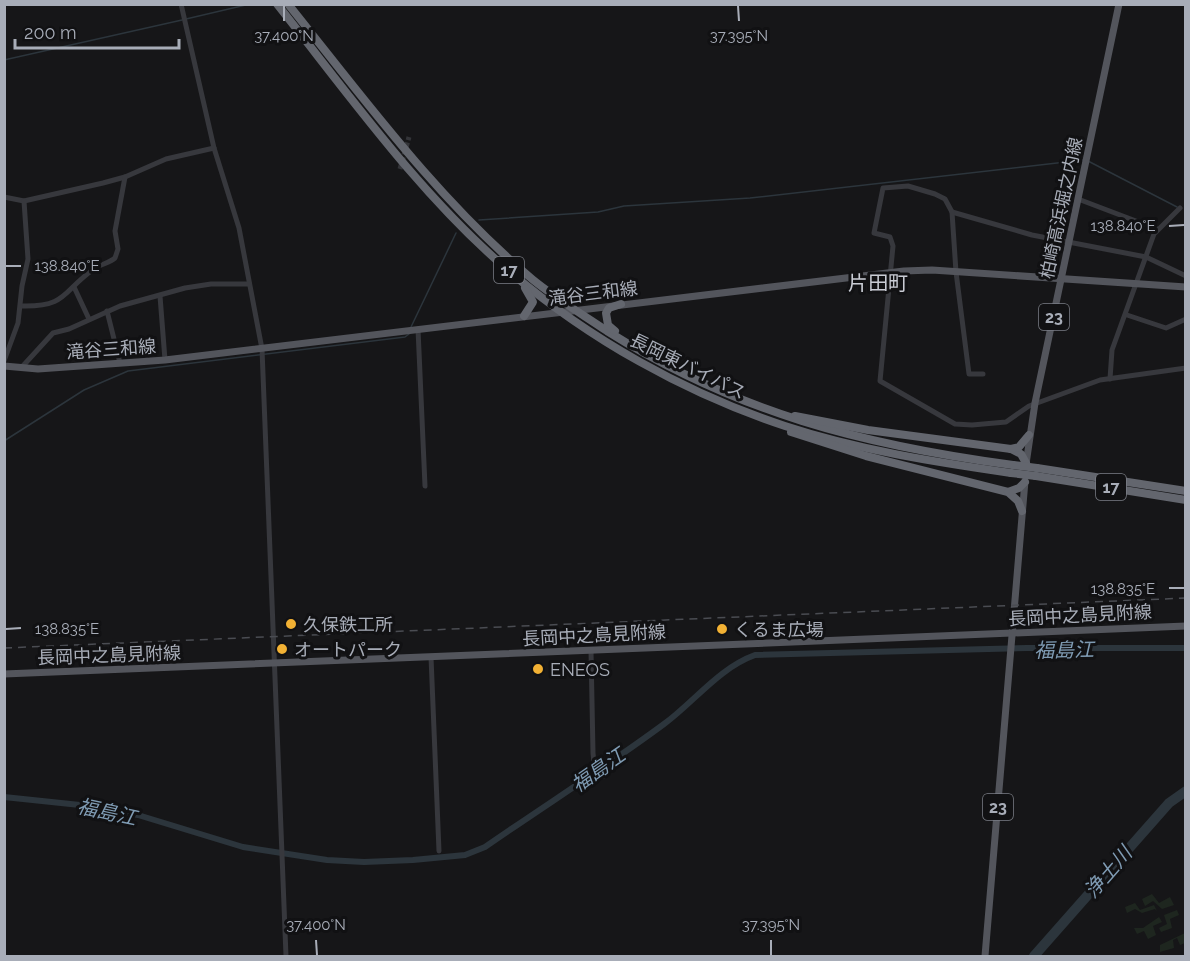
<svg xmlns="http://www.w3.org/2000/svg" width="1190" height="961" viewBox="0 0 1190 961" font-family="Raleway,'Noto Sans JP',sans-serif">
<style>
.green{fill:#1e261f}
.lines{fill:none;stroke-linecap:round;stroke-linejoin:round}
.stream{stroke:#2c353c;stroke-width:1.5}
.canal{stroke:#2c353c;stroke-width:6}
.river{stroke:#2c353c;stroke-width:10}
.minor-tunnel{stroke:#333438;stroke-width:5;stroke-dasharray:5 2.5;stroke-linecap:butt}
.minor{stroke:#37383d;stroke-width:5}
.major{stroke:#53555c;stroke-width:7}
.highway{stroke:#63666e;stroke-width:8}
.rail{stroke:#4a4c52;stroke-width:1.5;stroke-dasharray:8 6;stroke-linecap:butt}
.highway-bridge{stroke:#63666e;stroke-width:8}
.ticks{fill:none;stroke:#a8adb8;stroke-width:2}
.poi-dot{fill:#f2b134;stroke:#111113;stroke-width:2}
.labels{text-anchor:middle;dominant-baseline:central;stroke-width:6;stroke-linejoin:round;paint-order:stroke}
.shield{fill:#111113;stroke:#7b7e86;stroke-width:1.5}
.shield-label{font-size:16px;font-weight:bold;fill:#a8adb8}
.street-label{font-size:18px;fill:#a8adb8;stroke:#111113}
.poi-label{font-size:18px;fill:#a8adb8;stroke:#111113;text-anchor:start}
.neighbourhood-label{font-size:20px;fill:#c9ccd4;stroke:#111113}
.water-label{font-size:20px;font-style:italic;fill:#7f9bb3;stroke:#111113}
.ticks-label{font-size:15px;text-anchor:middle;fill:#a8adb8;stroke:#111113;stroke-width:6;stroke-linejoin:round;paint-order:stroke}
</style>
<rect width="100%" height="100%" fill="#161618"/>
<g class="green">
<polygon points="1152,894 1159,903 1170,897 1174,905 1162,909 1153,901 1145,906 1142,899"/>
<polygon points="1135,903 1140,910 1154,905 1157,911 1155,909 1142,913 1135,909 1127,913 1125,907"/>
<polygon points="1177,910 1179,915 1170,919 1172,928 1161,932 1159,928 1167,924 1164,915"/>
<polygon points="1159,917 1162,922 1153,926 1156,935 1148,939 1144,931 1137,934 1134,928 1143,928"/>
<polygon points="1185,933 1185,943 1180,945 1177,938 1173,940 1174,948 1160,952 1160,945"/>
</g>
<g class="lines">
<g class="stream">
<polyline points="186,19 250,4"/>
<polyline points="4,60 182,20"/>
<polyline points="1088,161 1177,207"/>
<polyline points="479,220 598,212 624,206 750,198 1083,160"/>
<polyline points="411,327 456,233"/>
<polyline points="4,441 84,390 128,371 405,337 409,334"/>
</g>
<path class="canal" d="M4,797L99,807L138,815L243,847L327,860L364,862L413,860L465,855L485,847C544,806 606,767 664,724C694,702 719,668 755,655L1027,648H1186"/>
<polyline class="river" points="1034,956 1169,803 1186,791"/>
<polyline class="minor-tunnel" points="400,169 409,137"/>
<g class="minor">
<polyline points="181,4 214,148 239,228 262,349 286,956"/>
<polyline points="4,197 24,201 103,183 125,177 166,159 214,148"/>
<polyline points="1078,199 1157,229"/>
<polyline points="952,212 1032,235 1146,257 1186,276"/>
<polyline points="74,287 89,319"/>
<polyline points="160,296 165,360"/>
<path d="M22,306C68,307 62,291 94,269C101,264 109,263 115,258L118,249L115,231L125,177"/>
<polyline points="107,311 120,363"/>
<polyline points="1127,315 1166,328 1186,319"/>
<polyline points="418,329 425,486"/>
<polyline points="4,361 18,323 22,286 28,259 24,201"/>
<polyline points="21,368 53,333 69,329 120,306 185,288 211,284 249,284"/>
<polyline points="983,374 969,374 956,272 952,212 945,199 935,194 908,186 883,188 874,233 890,237 893,246 880,381 955,424 972,425 1006,422 1029,406 1100,380 1186,368"/>
<polyline points="1110,379 1112,350 1154,234 1180,208"/>
<polyline points="591,651 593,753 594,763 604,776"/>
<polyline points="431,657 439,851"/>
</g>
<g class="major">
<polyline points="4,366 38,369 165,360 904,271 932,270 1186,287"/>
<polyline points="1026,464 1035,403 1119,4"/>
<polyline points="4,674 1186,626"/>
<polyline points="985,956 1025,481"/>
</g>
<g class="highway">
<path d="M277,4C350,96 420,195 509,271C589,339 685,393 785,426C858,450 935,462 1011,473"/>
<path d="M288,4C365,100 438,200 532,279C555,298 582,314 607,331C736,412 862,445 1013,465"/>
<polyline points="524,316 533,302 525,288"/>
<polyline points="615,331 608,325 606,313 609,308 621,304"/>
<polyline points="795,416 868,430 1011,449 1021,454 1026,463"/>
<polyline points="791,432 866,456 1008,492 1018,501 1022,511"/>
<polyline points="1011,449 1019,447 1029,435"/>
<polyline points="1037,468 1186,491"/>
<polyline points="1036,476 1186,500"/>
<polyline points="1008,492 1019,488 1025,482"/>
</g>
<polyline class="rail" points="4,648 1186,598"/>
<g class="highway-bridge">
<polyline points="1013,465 1037,468"/>
<polyline points="1011,473 1036,476"/>
</g>
</g>
<path class="ticks" d="M284,6V21M738,6L739,21M1169,226L1184,225M6,266H21M1169,588H1184M6,629L21,628M316,940L317,955M771,940V955"/>
<g class="poi-dot">
<circle cx="291" cy="624" r="6"/>
<circle cx="722" cy="629" r="6"/>
<circle cx="282" cy="649" r="6"/>
<circle cx="538" cy="669" r="6"/>
</g>
<g class="labels">
<g class="shield">
<rect x="494" y="257" width="30" height="26" rx="4.5"/>
<rect x="1039" y="304" width="30" height="26" rx="4.5"/>
<rect x="1096" y="474" width="30" height="26" rx="4.5"/>
<rect x="983" y="794" width="30" height="26" rx="4.5"/>
</g>
<g class="shield-label">
<text x="509" y="270">17</text>
<text x="1054" y="317">23</text>
<text x="1111" y="487">17</text>
<text x="998" y="807">23</text>
</g>
<g class="street-label">
<text transform="translate(1061 208) rotate(-78)">柏崎高浜堀之内線</text>
<text transform="translate(593 293) rotate(-7)">滝谷三和線</text>
<text transform="translate(111 349) rotate(-4)">滝谷三和線</text>
<text transform="translate(688 366) rotate(26)">長岡東バイパス</text>
<text transform="translate(1080 615) rotate(-3)">長岡中之島見附線</text>
<text transform="translate(594 635) rotate(-3)">長岡中之島見附線</text>
<text transform="translate(109 655) rotate(-2)">長岡中之島見附線</text>
</g>
<g class="poi-label">
<text x="303" y="624">久保鉄工所</text>
<text x="734" y="629">くるま広場</text>
<text x="294" y="649">オートパーク</text>
<text x="550" y="669">ENEOS</text>
</g>
<g class="neighbourhood-label">
<text x="878" y="283">片田町</text>
</g>
<g class="water-label">
<text transform="translate(1064 650) rotate(-1)">福島江</text>
<text transform="translate(598 770) rotate(-35)">福島江</text>
<text transform="translate(107 812) rotate(12)">福島江</text>
<text transform="translate(1108 872) rotate(-49)">浄土川</text>
</g>
</g>
<g class="ticks-label">
<text x="284" y="41">37.400°N</text>
<text x="739" y="41">37.395°N</text>
<text x="1123" y="231">138.840°E</text>
<text x="67" y="271">138.840°E</text>
<text x="1123" y="594">138.835°E</text>
<text x="67" y="634">138.835°E</text>
<text x="316" y="930">37.400°N</text>
<text x="771" y="930">37.395°N</text>
</g>
<rect width="1190" height="961" fill="none" stroke="#a8adb8" stroke-width="12"/>
<path d="M15 39v9h164v-9" fill="none" stroke="#a8adb8" stroke-width="3"/>
<text x="24" y="39" font-size="18" fill="#a8adb8" stroke="#111113" stroke-width="4.5" paint-order="stroke">200 m</text>
</svg>
